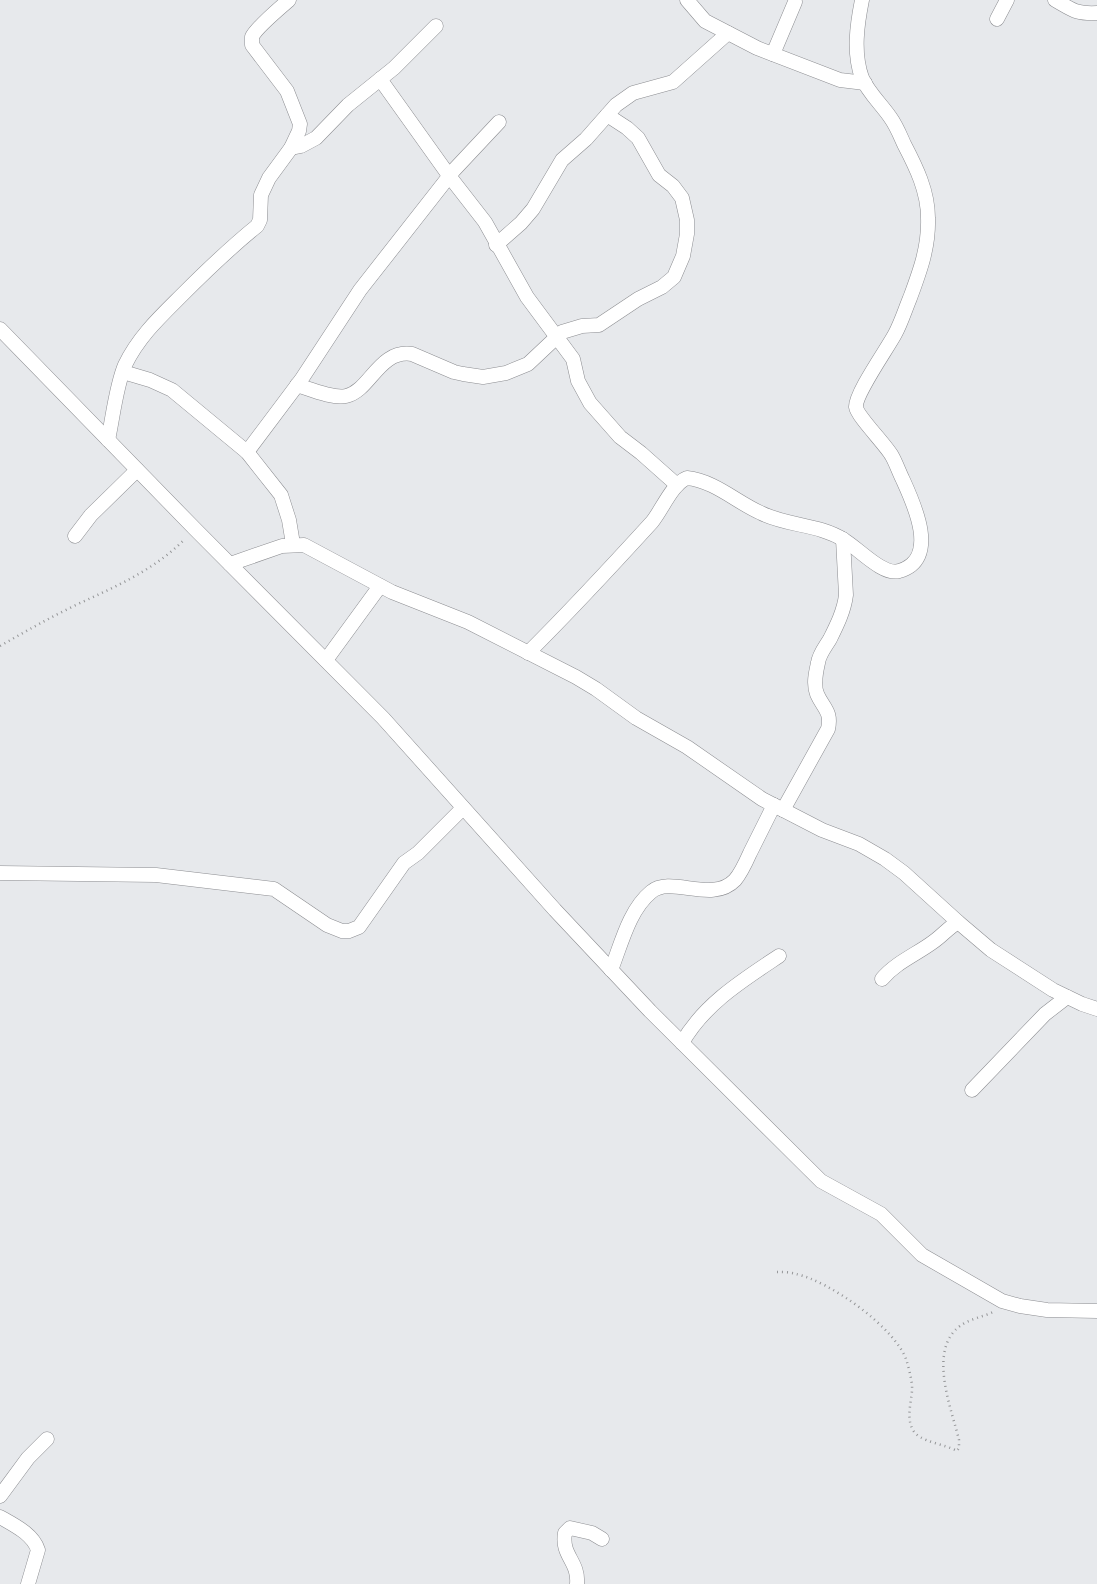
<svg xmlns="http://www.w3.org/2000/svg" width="1097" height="1584" viewBox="0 0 1097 1584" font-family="Manrope,sans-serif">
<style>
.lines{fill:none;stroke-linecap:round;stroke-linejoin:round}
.street-casing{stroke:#8c8d91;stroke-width:15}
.path{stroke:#959698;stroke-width:2.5;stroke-dasharray:1 4;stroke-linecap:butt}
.street{stroke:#fff;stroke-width:14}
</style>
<rect width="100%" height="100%" fill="#e7e9ec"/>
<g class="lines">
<g class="street-casing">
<g id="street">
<polyline points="687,0 705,21 757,48 840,80 865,83"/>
<path d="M1055,0C1073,10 1075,14 1097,13"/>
<polyline points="997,19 1007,0"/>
<polyline points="773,54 795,2"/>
<polyline points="380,79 450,177 485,222 527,297 573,359 578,381 590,403 620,437 641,453 677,485"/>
<polyline points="291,148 301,146 316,138 348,105 394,68 436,26"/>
<polyline points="496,245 521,223 533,209 562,160 586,139 616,105 633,93 673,82 728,33"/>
<polyline points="0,329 194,528 383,718 555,910 650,1011 821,1181 881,1214 922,1255 1002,1301 1020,1306 1047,1310 1097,1311"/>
<polyline points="123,372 150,380 172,390 247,452 281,495 289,520 293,544"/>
<path d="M297,385C310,389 333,399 346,396C370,391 379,349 412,354L454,372L463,374L483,377L506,373L528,364L562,332L582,326L599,325L638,299L662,287L674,277L683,256L687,234V220L682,198L673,186L659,175L638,138L627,128L607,115"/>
<path d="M108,440C113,417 116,386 125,365C139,336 161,316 183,294C207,270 231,247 257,226L260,220L261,195L269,178L291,148L299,131L300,124L287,91L252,45C252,42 252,40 252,37C255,29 282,6 289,0"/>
<polyline points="247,452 301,380 360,290 454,170 499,122"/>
<polyline points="75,536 91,515 137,470"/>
<polyline points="230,564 282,546 304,545 392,592 468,622 576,677 596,689 636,718 687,747 762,799 822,830 859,844 885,859 904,873 958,922 991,950 1053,990 1082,1004 1097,1009"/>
<path d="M528,653C570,611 611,567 652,522C662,510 672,484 687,478C715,481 736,502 761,513C787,526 819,524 844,540C858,548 883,576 899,571C940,560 914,504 903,480C899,472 896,463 892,456C886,445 857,416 856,407C855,394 887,349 895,334C901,323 905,310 910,298C920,271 929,247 928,218C928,191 916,167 904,144C900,135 896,125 890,117C881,104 868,92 862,78C853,53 857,25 862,0"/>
<polyline points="326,660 380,586"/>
<path d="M783,810L828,729C832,711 823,708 817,694C813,684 816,672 818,663C819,654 826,646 830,639C837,625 844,611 846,595L843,539"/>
<polyline points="0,873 156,875 274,889 327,925 342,931 349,931 359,927 404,863 418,853 463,808"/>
<path d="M611,970C621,945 629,910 651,892C671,875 712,904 735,880C741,873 746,862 750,853C758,837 766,821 774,805"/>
<path d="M882,979C895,963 917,954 933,942C942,936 948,928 958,922"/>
<path d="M682,1043C704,1004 743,980 779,956"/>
<polyline points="972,1090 1045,1014 1067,997"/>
<polyline points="0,1496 28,1458 47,1439"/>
<path d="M0,1517C14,1525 33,1534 38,1550L28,1584"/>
<path d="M577,1584C579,1561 561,1556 565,1533L570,1528L592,1533L602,1539"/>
</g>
</g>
<g class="path">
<path d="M0,646C26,631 51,617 78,604C117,586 154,570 185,539"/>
<path d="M777,1272C783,1272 790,1272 796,1274C829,1281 897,1328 907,1362C909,1369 911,1377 912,1385C913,1399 905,1416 913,1430C919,1442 945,1444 957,1451L959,1448V1440C952,1410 927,1350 960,1326C969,1319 983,1317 993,1312"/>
</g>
<use href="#street" class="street"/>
</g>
</svg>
